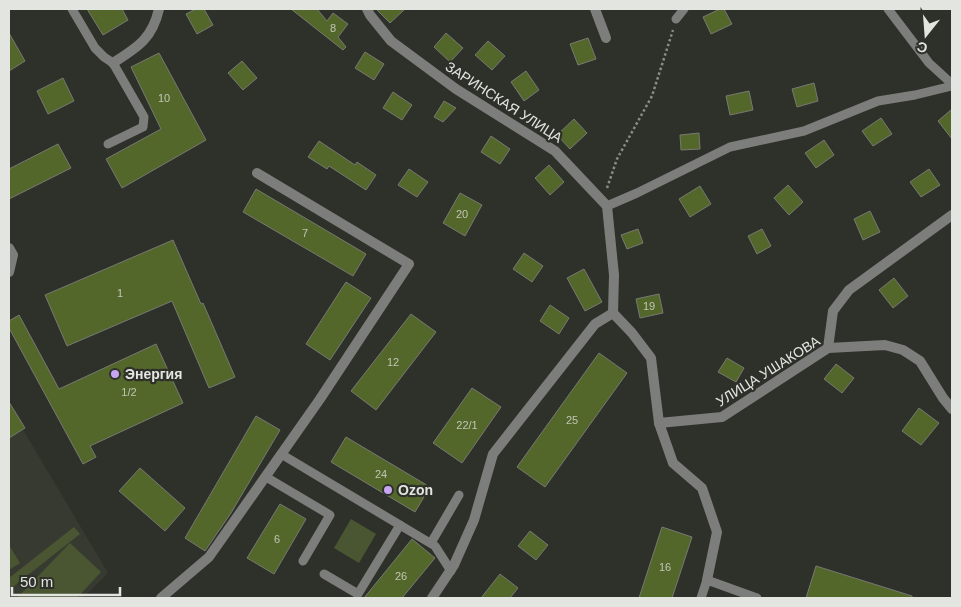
<svg xmlns="http://www.w3.org/2000/svg" width="961" height="607" viewBox="0 0 961 607" font-family="Arial,sans-serif">
<style>
.built{fill:#373a30}
.green{fill:#4a5632}
.building{fill:#54672b;stroke:#777973}
.lines{fill:none;stroke-linecap:round;stroke-linejoin:round}
.path{stroke:#8a8c87;stroke-width:2.5;stroke-dasharray:2.5 2.5;stroke-linecap:butt}
.lane{stroke:#7d7e7b;stroke-width:9}
.street{stroke:#7d7e7b;stroke-width:10}
.poi-dot{fill:#c6a6f0;stroke:#2e302a;stroke-width:2}
.labels{text-anchor:middle;dominant-baseline:central;stroke-width:4.5;stroke-linejoin:round;paint-order:stroke}
.number-label{font-size:11px;fill:#bfc6b4}
.street-label{font-size:14px;fill:#e3e5e1;stroke:#2e302a}
.poi-label{font-size:14px;font-weight:bold;fill:#e3e5e1;stroke:#2e302a;text-anchor:start}
</style>
<rect width="100%" height="100%" fill="#2e302a"/>
<polygon class="built" points="9,406 108,573 83,598 9,598"/>
<g class="green">
<polygon points="351,519 376,534 359,563 334,548"/>
<polygon points="74,527 80,534 9,590 9,578"/>
<polygon points="70,543 101,572 77,598 17,598"/>
<polygon points="9,545 20,563 9,570"/>
</g>
<g class="building">
<polygon points="87,9 122,9 128,20 103,35"/>
<polygon points="196,9 204,9 213,25 197,34 186,14"/>
<polygon points="291,9 317,9 327,21 333,13 348,24 338,37 346,47 343,50"/>
<polygon points="376,9 405,9 390,23"/>
<polygon points="720,9 724,9 732,24 711,34 703,17"/>
<polygon points="9,33 25,61 9,71"/>
<polygon points="446,33 463,48 450,62 434,47"/>
<polygon points="588,38 596,59 578,65 570,44"/>
<polygon points="488,41 505,56 492,70 475,55"/>
<polygon points="365,52 384,64 374,80 355,68"/>
<polygon points="159,53 206,140 122,188 106,159 161,129 131,67"/>
<polygon points="242,61 257,78 243,90 228,73"/>
<polygon points="526,71 539,90 524,101 511,82"/>
<polygon points="63,78 74,101 48,114 37,91"/>
<polygon points="814,83 818,101 797,107 792,89"/>
<polygon points="749,91 753,110 730,115 726,96"/>
<polygon points="393,92 412,105 402,120 383,108"/>
<polygon points="444,101 456,108 443,122 434,117"/>
<polygon points="952,109 952,139 938,121"/>
<polygon points="881,118 892,134 873,146 862,131"/>
<polygon points="574,119 587,133 570,149 557,135"/>
<polygon points="699,133 700,149 681,150 680,135"/>
<polygon points="491,136 510,149 500,164 481,152"/>
<polygon points="824,140 834,155 816,168 805,153"/>
<polygon points="319,141 355,165 357,162 376,175 366,190 329,166 327,169 308,157"/>
<polygon points="58,144 71,168 9,199 9,169"/>
<polygon points="549,165 564,182 550,195 535,178"/>
<polygon points="409,169 428,182 417,197 398,185"/>
<polygon points="929,169 940,185 921,197 910,182"/>
<polygon points="788,185 803,202 789,215 774,198"/>
<polygon points="700,186 711,204 690,217 679,199"/>
<polygon points="256,189 366,254 353,276 243,212"/>
<polygon points="460,193 482,205 465,236 443,223"/>
<polygon points="870,211 880,232 863,240 854,219"/>
<polygon points="638,229 643,243 627,249 621,235"/>
<polygon points="762,229 771,246 757,254 748,236"/>
<polygon points="173,240 201,304 203,303 235,377 209,388 172,301 67,346 45,295"/>
<polygon points="524,253 543,266 532,282 513,269"/>
<polygon points="584,269 602,302 585,311 567,278"/>
<polygon points="894,278 908,296 893,308 879,290"/>
<polygon points="346,282 371,298 330,360 306,344"/>
<polygon points="659,294 663,313 640,318 636,299"/>
<polygon points="550,305 569,318 559,334 540,321"/>
<polygon points="411,314 436,332 376,410 351,391"/>
<polygon points="19,315 59,389 156,344 183,403 90,446 96,457 83,464 9,328 9,321"/>
<polygon points="599,353 627,373 545,487 517,467"/>
<polygon points="727,358 744,368 736,382 718,372"/>
<polygon points="836,364 854,378 842,393 824,379"/>
<polygon points="472,388 501,407 462,463 433,443"/>
<polygon points="9,402 25,428 9,438"/>
<polygon points="919,408 939,423 921,445 902,431"/>
<polygon points="256,416 280,430 231,513 205,551 185,538"/>
<polygon points="346,437 430,487 415,512 331,462"/>
<polygon points="140,468 185,508 165,531 119,491"/>
<polygon points="280,504 306,519 274,574 247,558"/>
<polygon points="662,527 692,537 672,598 639,598"/>
<polygon points="530,531 548,545 536,560 518,546"/>
<polygon points="412,539 435,558 402,598 364,598"/>
<polygon points="816,566 912,596 912,598 806,598"/>
<polygon points="500,574 518,588 510,598 481,598"/>
</g>
<g class="lines">
<polyline class="path" points="607,188 617,159 652,96 673,30"/>
<g class="lane">
<polyline points="72,9 95,48 104,57 113,63 144,117 143,127 108,144"/>
<polyline points="888,9 929,63 952,84"/>
<polyline points="676,19 684,9"/>
<polyline points="607,206 637,193 730,147 804,131 878,101 915,95 952,86"/>
<polyline points="281,454 435,546 451,571"/>
<polyline points="266,477 330,515 303,561"/>
<polyline points="431,543 459,495"/>
<polyline points="324,574 358,594 400,525"/>
<polyline points="701,598 707,580 757,598"/>
</g>
<g class="street">
<polyline points="367,9 370,15 391,41 456,89 555,151 607,206 614,275 613,313 595,324 493,454 474,520 454,565 432,598"/>
<polyline points="595,9 606,38"/>
<path d="M113,63C138,47 152,39 159,9"/>
<polyline points="9,248 13,255 9,272"/>
<polyline points="613,313 632,333 651,358 659,423 673,463 702,488 717,532 707,580"/>
<polyline points="828,348 833,311 849,290 952,215"/>
<polyline points="659,423 722,417 828,348 885,345 903,350 920,361 943,398 952,409"/>
<polyline points="161,598 209,557 320,399 409,264 257,173"/>
</g>
</g>
<g class="poi-dot">
<circle cx="115" cy="374" r="5"/>
<circle cx="388" cy="490" r="5"/>
</g>
<g class="labels">
<g class="number-label">
<text x="333" y="28">8</text>
<text x="164" y="98">10</text>
<text x="462" y="214">20</text>
<text x="305" y="233">7</text>
<text x="120" y="293">1</text>
<text x="649" y="306">19</text>
<text x="393" y="362">12</text>
<text x="129" y="392">1/2</text>
<text x="572" y="420">25</text>
<text x="467" y="425">22/1</text>
<text x="381" y="474">24</text>
<text x="277" y="539">6</text>
<text x="665" y="567">16</text>
<text x="401" y="576">26</text>
</g>
<g class="street-label">
<text transform="translate(504 102) rotate(33)">ЗАРИНСКАЯ УЛИЦА</text>
<text transform="translate(768 371) rotate(-32)">УЛИЦА УШАКОВА</text>
</g>
<g class="poi-label">
<text x="125" y="374">Энергия</text>
<text x="398" y="490">Ozon</text>
</g>
</g>
<rect width="961" height="607" fill="none" stroke="#e3e5e1" stroke-width="20"/>
<g transform="translate(926 35) rotate(197)" stroke="#2e302a" stroke-width="4" paint-order="stroke">
<path d="M0-4L9 19L0 12L-9 19Z" fill="#e3e5e1"/>
<text y="-8" font-size="14" font-weight="bold" text-anchor="middle" fill="#e3e5e1">С</text>
</g>
<path d="M12 587v8h108v-8" fill="none" stroke="#e3e5e1" stroke-width="2.5"/>
<text x="20" y="587" font-size="15" fill="#e3e5e1" stroke="#2e302a" stroke-width="4" paint-order="stroke">50 m</text>
</svg>
